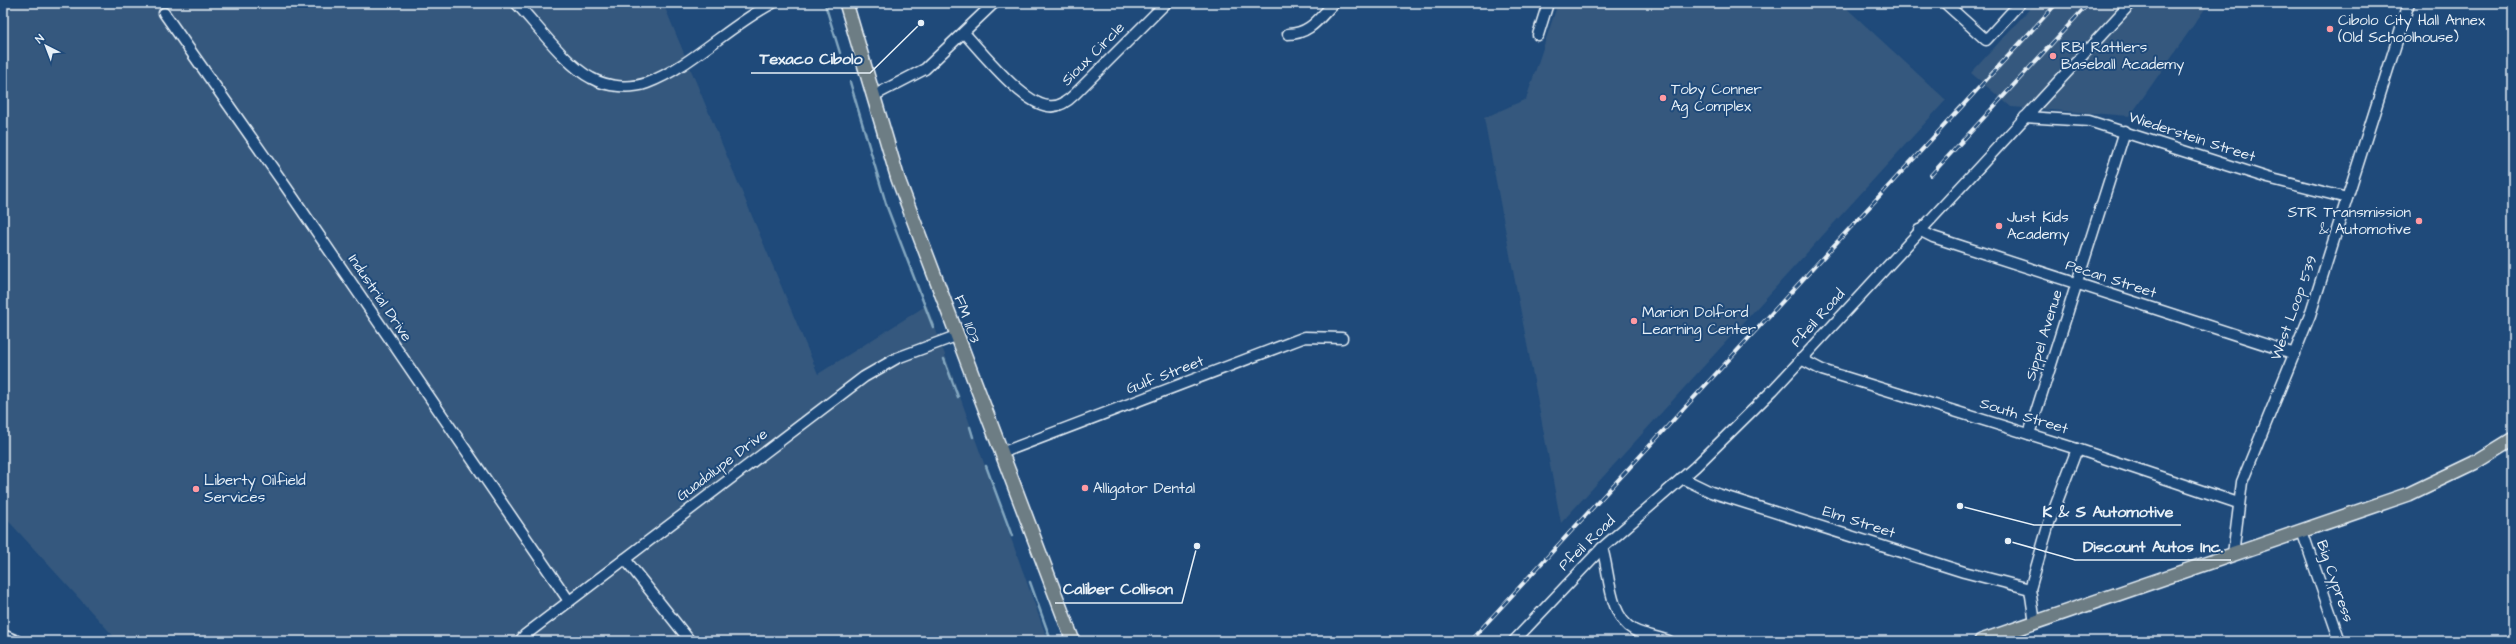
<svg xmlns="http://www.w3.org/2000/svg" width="2516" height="644" viewBox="0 0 2516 644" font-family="'Architects Daughter',sans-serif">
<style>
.built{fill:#34587e}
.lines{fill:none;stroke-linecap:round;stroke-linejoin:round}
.stream{stroke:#83a7c0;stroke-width:2.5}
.minor-casing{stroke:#e8f1f8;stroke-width:13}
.major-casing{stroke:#e8f1f8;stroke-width:16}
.minor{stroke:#1f4a7a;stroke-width:10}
.major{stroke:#6d7d84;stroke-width:13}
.rail-casing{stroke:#e8f1f8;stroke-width:4}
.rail{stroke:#1f4a7a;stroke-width:2.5;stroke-dasharray:8;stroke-linecap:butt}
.poi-dot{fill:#ff9aa2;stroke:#1f4a7a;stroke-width:1.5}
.labels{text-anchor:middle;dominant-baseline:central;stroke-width:4;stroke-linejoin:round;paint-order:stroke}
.poi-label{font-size:15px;fill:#e8f1f8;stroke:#1f4a7a;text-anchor:start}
.street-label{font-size:15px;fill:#e8f1f8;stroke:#1f4a7a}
.leader{fill:none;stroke:#e8f1f8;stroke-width:1.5}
.callout-dot{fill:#e8f1f8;stroke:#1f4a7a;stroke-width:1.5}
.callout-label{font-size:16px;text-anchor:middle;font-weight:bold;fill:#e8f1f8;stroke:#1f4a7a;stroke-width:4;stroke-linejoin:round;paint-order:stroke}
</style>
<rect width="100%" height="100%" fill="#1f4a7a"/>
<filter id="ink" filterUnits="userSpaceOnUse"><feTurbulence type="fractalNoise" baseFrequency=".025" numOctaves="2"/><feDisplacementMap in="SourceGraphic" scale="8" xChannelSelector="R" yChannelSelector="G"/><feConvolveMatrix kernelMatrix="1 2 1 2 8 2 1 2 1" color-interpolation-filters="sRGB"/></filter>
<g filter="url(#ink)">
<g class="built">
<polygon points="8,3 663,3 818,374 927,305 1048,641 118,641 3,515 3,6"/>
<polygon points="1558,3 1841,3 1946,100 1561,523 1484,118 1526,99"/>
<polygon points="2035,3 2209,3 2130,116 2011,107 1971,73"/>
</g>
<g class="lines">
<g class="stream">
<polyline points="825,4 840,53"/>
<polyline points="850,82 887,207 933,327"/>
<polyline points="944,359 958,397"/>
<polyline points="970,427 973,437"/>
<polyline points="986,466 1012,536"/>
<polyline points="1030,582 1050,638"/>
</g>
<g class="minor-casing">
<g id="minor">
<path d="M516,3C536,24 567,66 591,78C607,87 630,89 647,83C689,68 731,24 773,3"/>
<polyline points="1945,3 1986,40 2020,3"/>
<polyline points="164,13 286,187 569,601"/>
<path d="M964,33C982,52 1022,103 1048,106C1058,108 1068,101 1075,94L1166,3"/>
<path d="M1288,34C1310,34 1319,18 1334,3"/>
<polyline points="1538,35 1548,3"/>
<polyline points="873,96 925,69 994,3"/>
<polyline points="2025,117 2089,121 2268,178 2347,198"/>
<polyline points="1919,230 1933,237 2295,354"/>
<polyline points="1801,359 1822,370 2077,449 2238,503"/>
<polyline points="2029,434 2125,131"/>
<polyline points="1001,453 1305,337 1342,338"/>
<polyline points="1682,478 1711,492 1964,572 2030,589"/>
<polyline points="2302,531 2340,641"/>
<path d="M1602,548C1610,572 1608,616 1634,630C1644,635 1658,637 1669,641"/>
<polyline points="2233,554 2242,482 2310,315 2409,3"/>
<polyline points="625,559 690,641"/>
<polyline points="2035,623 2030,589 2049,523 2077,449"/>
<polyline points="3,635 17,641"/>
<polyline points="520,641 525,635 864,377 897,358 956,336"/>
<polyline points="1514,641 1602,548 1695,467 1773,390 2131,3"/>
</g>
</g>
<g class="major-casing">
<g id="major">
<polyline points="846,3 898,179 1073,641"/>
<polyline points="1981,641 2409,494 2474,463 2513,439"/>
</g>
</g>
<use href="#minor" class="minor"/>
<use href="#major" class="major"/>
<g class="rail-casing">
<g id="rail">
<polyline points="1931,175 2089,3"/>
<polyline points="1470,641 2057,3"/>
</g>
</g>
<use href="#rail" class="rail"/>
</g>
</g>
<g class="poi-dot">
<circle cx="2330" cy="29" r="4"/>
<circle cx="2053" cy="56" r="4"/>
<circle cx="1663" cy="98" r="4"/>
<circle cx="2419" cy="221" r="4"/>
<circle cx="1999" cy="226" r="4"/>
<circle cx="1634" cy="321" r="4"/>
<circle cx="1085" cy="488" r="4"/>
<circle cx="196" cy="489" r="4"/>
</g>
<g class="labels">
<g class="poi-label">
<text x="2338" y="20">Cibolo City Hall Annex<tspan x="2338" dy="17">(Old Schoolhouse)</tspan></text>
<text x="2061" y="47">RBI Rattlers<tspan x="2061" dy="17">Baseball Academy</tspan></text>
<text x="1671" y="89">Toby Conner<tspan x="1671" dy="17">Ag Complex</tspan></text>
<text x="2411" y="212" text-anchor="end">STR Transmission<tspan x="2411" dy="17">&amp; Automotive</tspan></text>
<text x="2007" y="217">Just Kids<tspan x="2007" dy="17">Academy</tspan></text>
<text x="1642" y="312">Marion Dolford<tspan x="1642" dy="17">Learning Center</tspan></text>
<text x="204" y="480">Liberty Oilfield<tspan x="204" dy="17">Services</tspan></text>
<text x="1093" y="488">Alligator Dental</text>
</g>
<g class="street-label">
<text transform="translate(1093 54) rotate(-45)">Sioux Circle</text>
<text transform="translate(2192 137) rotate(18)">Wiederstein Street</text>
<text transform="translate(2111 279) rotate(18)">Pecan Street</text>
<text transform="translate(380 298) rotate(56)">Industrial Drive</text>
<text transform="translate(2294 308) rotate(-70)">West Loop 539</text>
<text transform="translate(1818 318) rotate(-48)">Pfeil Road</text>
<text transform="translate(967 319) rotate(70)">FM 1103</text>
<text transform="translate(2044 335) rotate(-73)">Sippel Avenue</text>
<text transform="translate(1165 375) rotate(-21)">Gulf Street</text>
<text transform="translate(2024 416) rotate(17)">South Street</text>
<text transform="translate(722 465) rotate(-37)">Guadalupe Drive</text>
<text transform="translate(1859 522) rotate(18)">Elm Street</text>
<text transform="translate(1587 543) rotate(-44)">Pfeil Road</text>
<text transform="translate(2335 581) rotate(71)">Big Cypress</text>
</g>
</g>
<path class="leader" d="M921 23L870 73H751M1960 506L2034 525H2181M2008 541L2075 560H2231M1197 546L1182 603H1055"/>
<g class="callout-dot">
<circle cx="921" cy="23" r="4"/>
<circle cx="1960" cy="506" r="4"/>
<circle cx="2008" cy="541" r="4"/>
<circle cx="1197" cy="546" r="4"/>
</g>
<g class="callout-label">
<text x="811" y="64">Texaco Cibolo</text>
<text x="2108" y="517">K &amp; S Automotive</text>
<text x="2153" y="552">Discount Autos Inc.</text>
<text x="1118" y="594">Caliber Collison</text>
</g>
<rect width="2516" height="644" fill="none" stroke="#1f4a7a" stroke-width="16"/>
<rect x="8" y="8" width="2500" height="628" fill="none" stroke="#e8f1f8" stroke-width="1.5" filter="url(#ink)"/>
<g transform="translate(46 46) rotate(318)" stroke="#1f4a7a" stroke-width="3" paint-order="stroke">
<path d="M0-3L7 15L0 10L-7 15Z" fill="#e8f1f8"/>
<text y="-6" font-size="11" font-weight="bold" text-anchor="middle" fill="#e8f1f8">N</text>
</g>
</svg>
